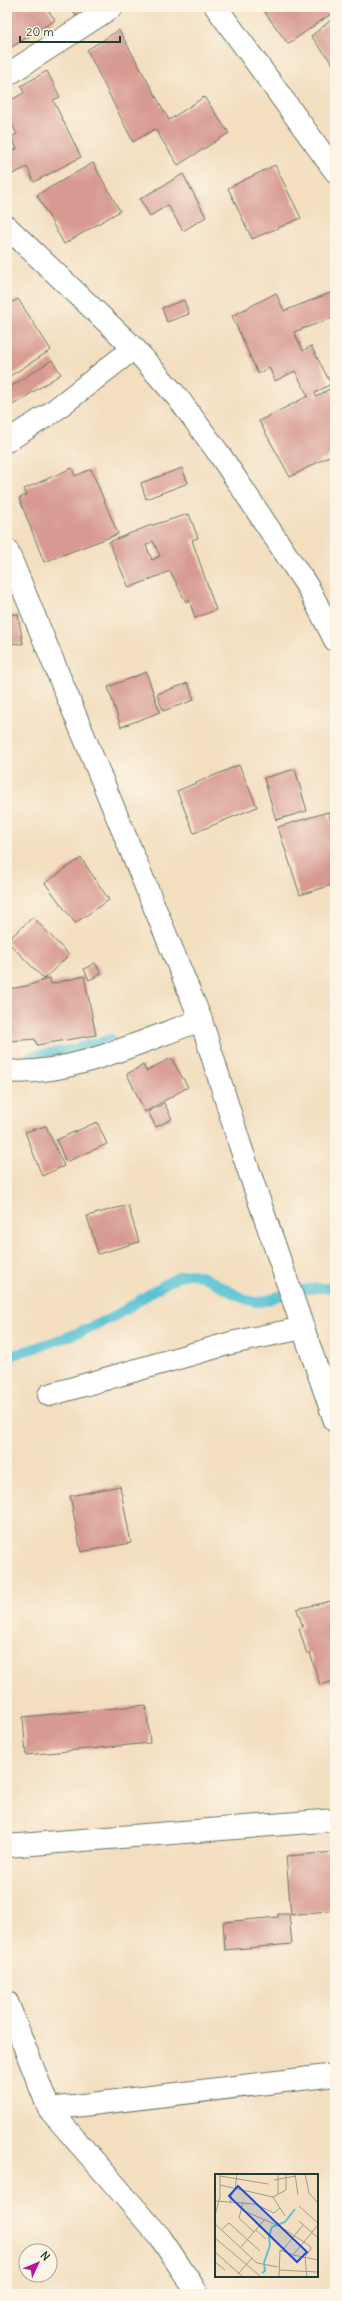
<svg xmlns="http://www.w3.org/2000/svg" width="342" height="2301" viewBox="0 0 342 2301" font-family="Delius,sans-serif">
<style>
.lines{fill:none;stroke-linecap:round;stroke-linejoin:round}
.stream{stroke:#5ac3d6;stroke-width:10}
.building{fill:#d79a92;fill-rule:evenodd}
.street-casing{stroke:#697565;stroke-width:24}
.street{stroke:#fff;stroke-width:22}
.inset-river{fill:none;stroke:#5ac3d6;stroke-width:2}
.inset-road{fill:none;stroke:#9e9e88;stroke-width:1}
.view{fill:#1d4ed8;fill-opacity:0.15;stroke:#1d4ed8;stroke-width:2}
.inset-edge{fill:none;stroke:#1f3d34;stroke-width:2}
</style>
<rect width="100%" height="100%" fill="#fcf5e5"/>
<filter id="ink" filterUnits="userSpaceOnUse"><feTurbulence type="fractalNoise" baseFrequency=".025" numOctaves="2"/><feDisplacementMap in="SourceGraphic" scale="8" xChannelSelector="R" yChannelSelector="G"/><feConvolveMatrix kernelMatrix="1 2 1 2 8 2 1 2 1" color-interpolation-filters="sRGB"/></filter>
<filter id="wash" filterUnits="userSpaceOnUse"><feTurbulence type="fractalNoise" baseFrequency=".012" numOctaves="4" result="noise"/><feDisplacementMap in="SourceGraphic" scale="16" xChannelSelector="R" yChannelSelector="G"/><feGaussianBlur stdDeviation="0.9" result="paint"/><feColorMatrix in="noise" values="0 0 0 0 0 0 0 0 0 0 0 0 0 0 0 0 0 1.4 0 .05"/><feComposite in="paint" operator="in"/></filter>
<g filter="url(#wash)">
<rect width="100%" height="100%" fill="#f3dec0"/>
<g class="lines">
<g class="stream">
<polyline points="31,1056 68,1050 111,1039"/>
<path d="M7,1357C41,1346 77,1335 109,1319C129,1310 170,1276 188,1274C208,1272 237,1302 258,1302C265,1302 272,1298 279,1296C297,1290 315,1286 335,1289"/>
</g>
</g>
<g id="blocks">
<g class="building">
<polygon points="7,7 46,7 55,20 7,50"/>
<polygon points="72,7 92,7 76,16"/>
<polygon points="261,7 335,7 335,11 288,44"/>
<polygon points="335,17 335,67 311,36"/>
<polygon points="119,30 169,120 204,97 229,133 178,165 155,129 133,142 87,50"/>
<polygon points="47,71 60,97 53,100 81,157 34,182 27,167 7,177 7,153 17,149 11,137 17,134 7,115 7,102 24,93 21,86"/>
<polygon points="93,163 120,211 64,244 37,195"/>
<polygon points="275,165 301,218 252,239 228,188"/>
<polygon points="183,174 206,217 183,231 168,205 150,216 140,199"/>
<polygon points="335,291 335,317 294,332 303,351 311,346 331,384 315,393 316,397 331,388 335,395 335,453 290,477 259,421 308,396 295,371 275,381 269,367 258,374 232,316 276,293 284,311"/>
<polygon points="18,299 51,350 7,378 7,305"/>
<polygon points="184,300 189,314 167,322 162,308"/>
<polygon points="52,360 61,374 8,408 7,389"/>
<polygon points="72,468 75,476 91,469 118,534 44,562 19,498 27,495 24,489"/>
<polygon points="182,468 188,483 146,499 141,483"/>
<path d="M189,514L198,538L192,540L216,610L195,618L189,600L186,602L170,571L129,588L109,542L146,527ZM153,541L160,556L152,560L146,545Z"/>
<polygon points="18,614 23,644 7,643 7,615"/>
<polygon points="146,672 160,712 121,727 108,687"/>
<polygon points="188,683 194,700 163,711 157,694"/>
<polygon points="239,765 257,807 194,833 177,791"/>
<polygon points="295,769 307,811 276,820 264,778"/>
<polygon points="328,812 335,834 332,837 335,849 335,884 300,895 278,827"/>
<polygon points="81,858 109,900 75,923 45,883"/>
<polygon points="33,917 69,955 44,979 7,941"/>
<polygon points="95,963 101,974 89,980 84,969"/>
<polygon points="84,976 96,1035 37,1045 35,1039 10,1041 7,989 27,986 50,978 51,984"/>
<polygon points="171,1058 188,1087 145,1112 127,1074 143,1065 146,1071"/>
<polygon points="164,1103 172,1119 156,1127 148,1112"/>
<polygon points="97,1122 107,1144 66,1162 56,1140"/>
<polygon points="46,1126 64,1166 42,1176 25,1132"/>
<polygon points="128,1205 139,1242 98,1254 87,1216"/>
<polygon points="120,1486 131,1543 81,1552 70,1496"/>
<polygon points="335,1600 335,1681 320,1685 310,1653 307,1654 299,1629 303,1627 297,1609"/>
<polygon points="146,1705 150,1743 26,1755 23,1717"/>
<polygon points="335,1852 335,1910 291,1915 286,1856"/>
<polygon points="278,1914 289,1914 292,1944 225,1950 223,1922 278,1917"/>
</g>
</g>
</g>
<g filter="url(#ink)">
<use href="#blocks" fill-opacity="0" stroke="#697565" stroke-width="1"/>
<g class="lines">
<g class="street-casing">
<g id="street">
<polyline points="216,7 335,171"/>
<polyline points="7,75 112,7"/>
<polyline points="7,227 134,348 178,398 220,455 309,589 335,640"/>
<polyline points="7,441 51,413 134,348"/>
<polyline points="7,550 201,1020 240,1145 335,1421"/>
<path d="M7,1071C68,1077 144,1040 201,1020"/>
<polyline points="49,1395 231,1343 303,1328"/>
<polyline points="7,1846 335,1820"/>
<polyline points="7,2002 49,2109 335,2075"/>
<polyline points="49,2109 160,2237 198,2294"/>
</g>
</g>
<use href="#street" class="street"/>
</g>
</g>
<g transform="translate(215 2174)">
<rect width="103" height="103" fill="#f3dec0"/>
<path class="inset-river" d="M47,99L50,97L49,89L55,71L54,62L57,53L70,48L80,35"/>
<path class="inset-road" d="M63,0V20M80,0L83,21M90,0L94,19L103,29M5,2L53,10M59,6L81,2M5,11L58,23L71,16V0M20,16L22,0M58,23L70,42M0,27L40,30L59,39L65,34M28,28L24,44L39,58M15,29L18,16M84,32L103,49M27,36L66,53L95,72L96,75L90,83L92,103M0,41L5,23V0M84,47L103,64M0,50L42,89L63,93M7,55L14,49L45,77M41,56L51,65M0,64L45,102M26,73L50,45M67,77L88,51M0,78L28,103M78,81L103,86M0,88L10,96M64,96L103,98M23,100L37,84M64,103L65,76L78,81L103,51"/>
<path class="view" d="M23,12L92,78L82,88L14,22Z"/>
<rect width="103" height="103" class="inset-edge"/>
</g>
<rect width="342" height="2301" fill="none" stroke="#fcf5e5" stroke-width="24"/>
<g transform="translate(38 2263) rotate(46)"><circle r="19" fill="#fcf5e5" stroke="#a4ab9e"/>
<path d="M0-3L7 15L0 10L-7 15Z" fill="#b5179e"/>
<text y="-6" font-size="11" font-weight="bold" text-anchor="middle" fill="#1f3d34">N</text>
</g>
<path d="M20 36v6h100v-6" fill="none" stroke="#1f3d34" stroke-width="2"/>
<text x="26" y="36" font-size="12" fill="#1f3d34" stroke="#fcf5e5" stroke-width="3" paint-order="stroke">20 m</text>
</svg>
